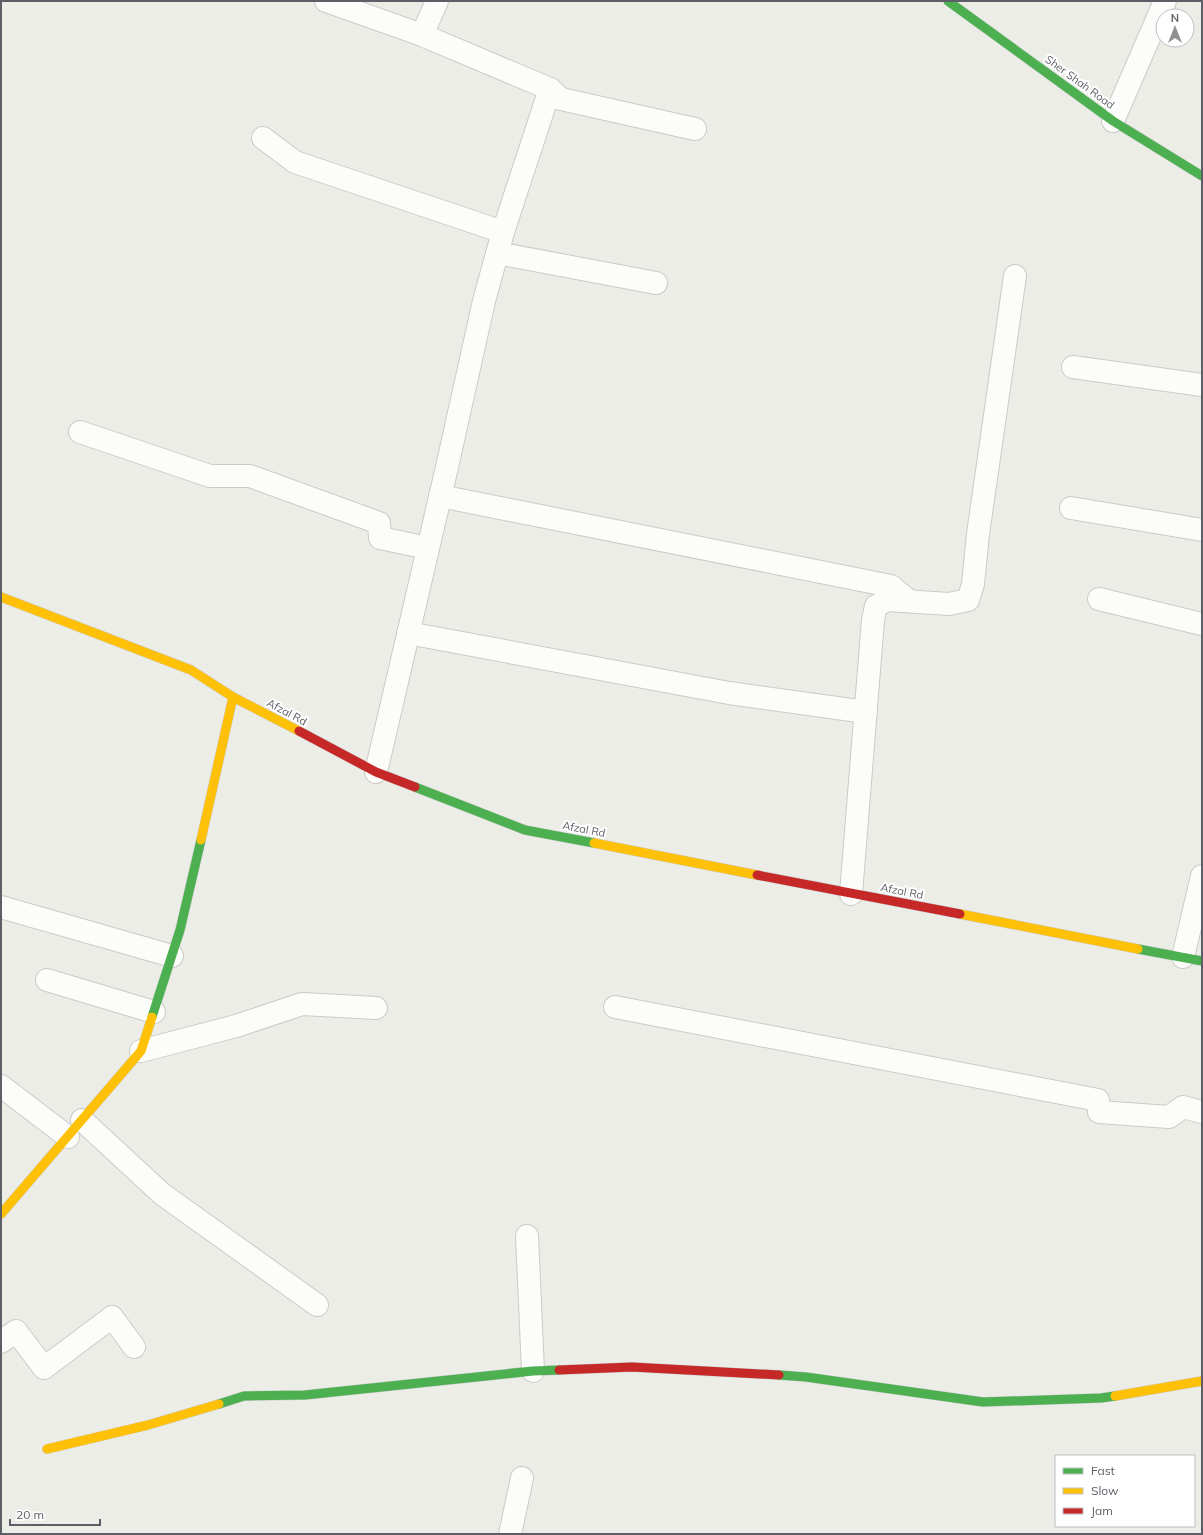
<svg xmlns="http://www.w3.org/2000/svg" width="1203" height="1535" viewBox="0 0 1203 1535" font-family="Mulish,sans-serif">
<style>
.lines{fill:none;stroke-linecap:round;stroke-linejoin:round}
.street-casing{stroke:#cacbc9;stroke-width:24}
.fast-casing{stroke:#cacccb;stroke-width:10}
.slow-casing{stroke:#cacccb;stroke-width:10}
.jam-casing{stroke:#cacccb;stroke-width:10}
.street{stroke:#fcfcfb;stroke-width:22}
.fast{stroke:#4caf50;stroke-width:9}
.slow{stroke:#ffc107;stroke-width:9}
.jam{stroke:#c62828;stroke-width:9}
.labels{text-anchor:middle;dominant-baseline:central;stroke-width:4;stroke-linejoin:round;paint-order:stroke}
.street-label{font-size:11px;fill:#5c5f66;stroke:#fff}
</style>
<rect width="100%" height="100%" fill="#edede7"/>
<g class="lines">
<g class="street-casing">
<g id="street">
<polyline points="326,1 422,35 550,89 561,99 695,129"/>
<polyline points="422,35 437,1"/>
<polyline points="1113,121 1165,1"/>
<polyline points="263,138 295,162 503,232"/>
<polyline points="497,253 656,283"/>
<polyline points="1073,367 1202,385"/>
<polyline points="80,432 210,476 250,476 379,523 380,538 428,548"/>
<polyline points="440,496 891,586 909,601"/>
<polyline points="1071,508 1202,530"/>
<polyline points="1099,599 1202,624"/>
<polyline points="408,633 729,693 866,712"/>
<polyline points="376,772 447,467 484,301 503,232 550,89"/>
<polyline points="851,894 873,620 876,606 888,600 949,604 968,600 973,584 978,534 1015,276"/>
<polyline points="1,907 172,956"/>
<polyline points="1183,957 1202,876"/>
<polyline points="47,980 154,1012"/>
<polyline points="615,1007 1098,1100 1099,1112 1169,1117 1183,1107 1202,1112"/>
<polyline points="141,1051 236,1026 302,1004 376,1008"/>
<polyline points="1,1086 68,1137"/>
<polyline points="82,1120 162,1194 317,1305"/>
<polyline points="527,1236 533,1371"/>
<polyline points="1,1342 16,1331 44,1368 112,1317 134,1347"/>
<polyline points="510,1534 522,1478"/>
</g>
</g>
<g class="fast-casing">
<g id="fast">
<polyline points="948,1 1113,121 1202,176"/>
<polyline points="415,787 525,830 594,843"/>
<polyline points="1138,949 1202,961"/>
<polyline points="152,1017 180,930 201,840"/>
<polyline points="779,1375 806,1377 983,1402 1101,1398 1115,1396"/>
<polyline points="219,1404 244,1396 305,1395 533,1371 559,1370"/>
</g>
</g>
<g class="slow-casing">
<g id="slow">
<polyline points="1,597 191,670 233,697 299,731"/>
<polyline points="201,840 233,697"/>
<polyline points="594,843 757,875"/>
<polyline points="960,914 1138,949"/>
<polyline points="1,1214 141,1051 152,1017"/>
<polyline points="1115,1396 1202,1381"/>
<polyline points="47,1449 148,1425 219,1404"/>
</g>
</g>
<g class="jam-casing">
<g id="jam">
<polyline points="299,731 376,772 415,787"/>
<polyline points="757,875 960,914"/>
<polyline points="559,1370 632,1367 779,1375"/>
</g>
</g>
<use href="#street" class="street"/>
<use href="#fast" class="fast"/>
<use href="#slow" class="slow"/>
<use href="#jam" class="jam"/>
</g>
<g class="labels">
<g class="street-label">
<text transform="translate(1080 82) rotate(36)">Sher Shah Road</text>
<text transform="translate(287 712) rotate(28)">Afzal Rd</text>
<text transform="translate(584 829) rotate(11)">Afzal Rd</text>
<text transform="translate(902 891) rotate(11)">Afzal Rd</text>
</g>
</g>
<rect width="1203" height="1535" fill="none" stroke="#5c5f66" stroke-width="4"/>
<rect x="1055" y="1455" width="140" height="72" fill="#ffffff" stroke="#bebfc2"/>
<rect x="1063" y="1468" width="20" height="6" fill="#4caf50" stroke="#bebfc2"/>
<text x="1091" y="1475" font-size="12" fill="#5c5f66">Fast</text>
<rect x="1063" y="1488" width="20" height="6" fill="#ffc107" stroke="#bebfc2"/>
<text x="1091" y="1495" font-size="12" fill="#5c5f66">Slow</text>
<rect x="1063" y="1508" width="20" height="6" fill="#c62828" stroke="#bebfc2"/>
<text x="1091" y="1515" font-size="12" fill="#5c5f66">Jam</text>
<g transform="translate(1175 28)"><circle r="19" fill="#ffffff" stroke="#bebfc2"/>
<path d="M0-3L7 15L0 10L-7 15Z" fill="#8f9193"/>
<text y="-6" font-size="11" font-weight="bold" text-anchor="middle" fill="#5c5f66">N</text>
</g>
<path d="M10 1519v6h90v-6" fill="none" stroke="#5c5f66" stroke-width="2"/>
<text x="16" y="1519" font-size="12" fill="#5c5f66" stroke="#ffffff" stroke-width="3" paint-order="stroke">20 m</text>
</svg>
